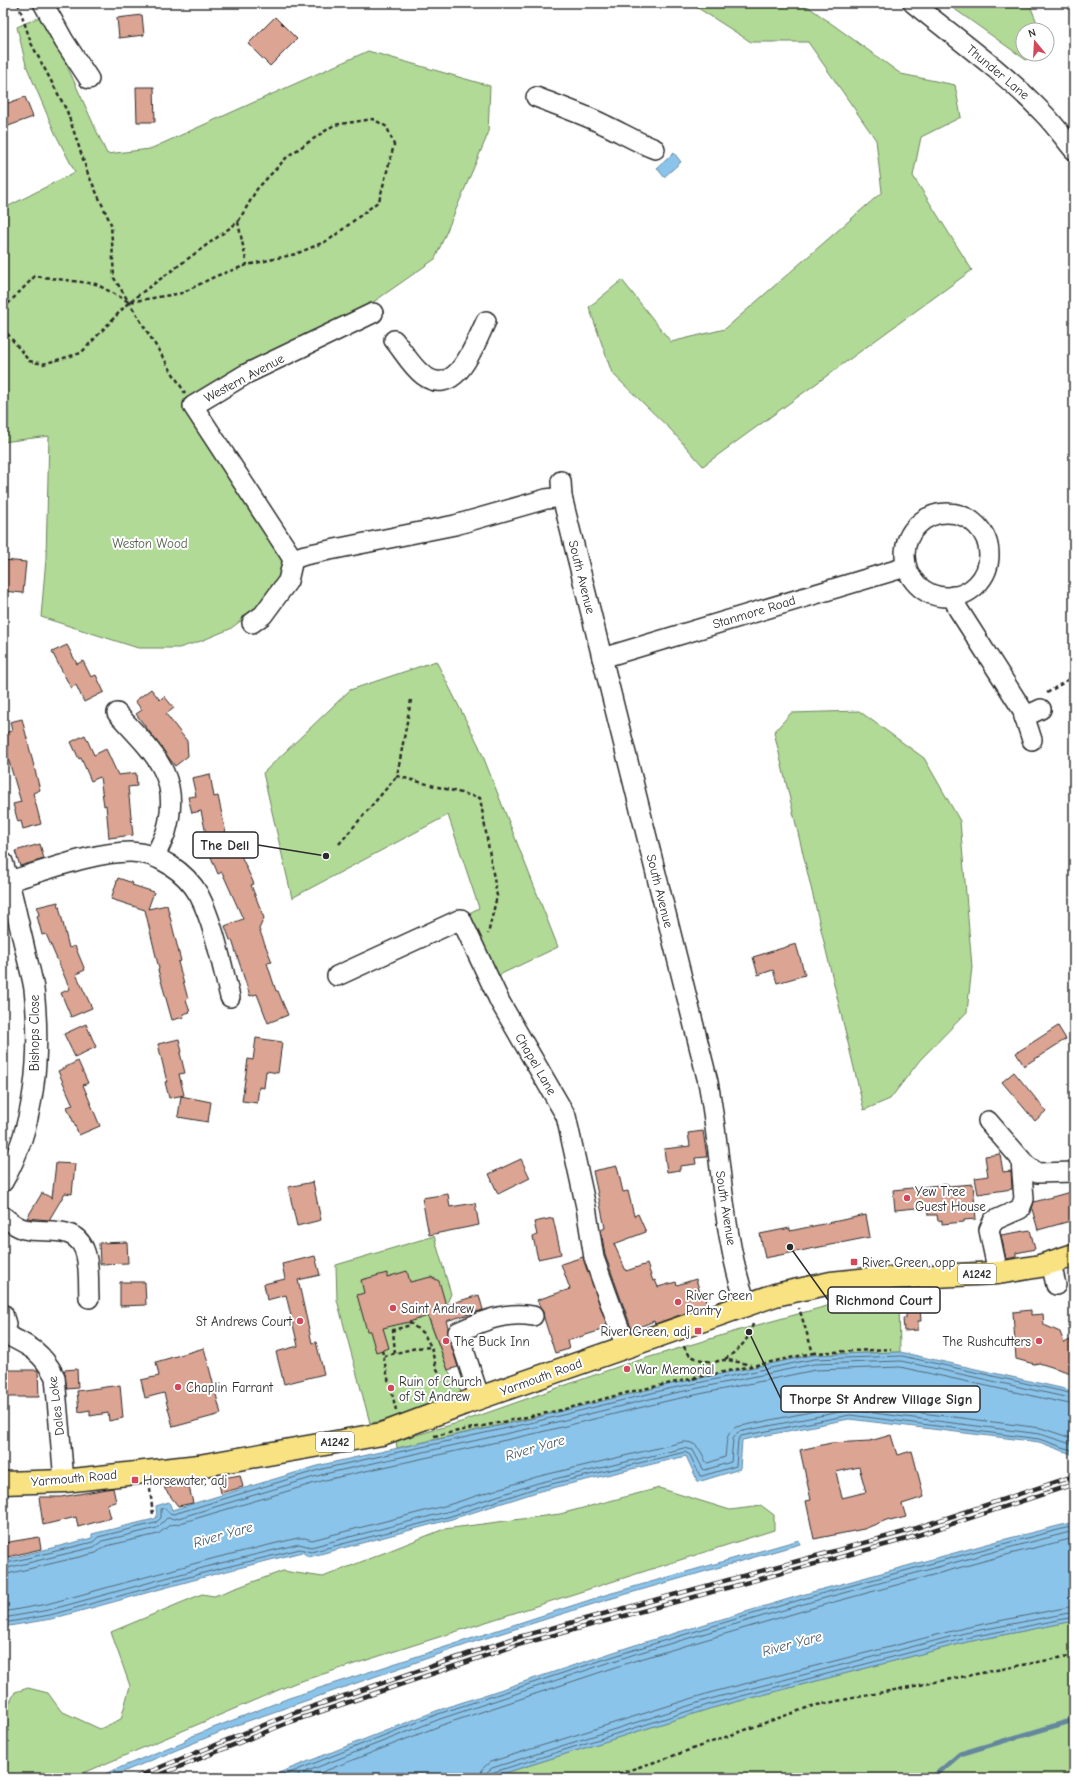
<svg xmlns="http://www.w3.org/2000/svg" width="1077" height="1781" viewBox="0 0 1077 1781" font-family="'Comic Neue',sans-serif">
<style>
.green{fill:#b1da96;stroke:#6e8260}
.water{fill:#8bc4ea;stroke:#65879e}
.lines{fill:none;stroke-linecap:round;stroke-linejoin:round}
.shore{stroke:#516877;stroke-width:1}
.stream{stroke:#65879e;stroke-width:5}
.building{fill:#dba493;stroke:#2b2b2b;fill-rule:evenodd}
.minor-casing{stroke:#2b2b2b;stroke-width:22}
.major-casing{stroke:#2b2b2b;stroke-width:25}
.path{stroke:#2b2b2b;stroke-width:2.5;stroke-dasharray:4 3;stroke-linecap:butt}
.minor{stroke:#fff;stroke-width:19}
.major{stroke:#f8e281;stroke-width:22}
.rail-casing{stroke:#2b2b2b;stroke-width:4.5}
.rail{stroke:#fff;stroke-width:3;stroke-dasharray:9;stroke-linecap:butt}
.poi-dot{fill:#d1495b;stroke:#fff;stroke-width:1.5}
.labels{text-anchor:middle;dominant-baseline:central;stroke-width:4;stroke-linejoin:round;paint-order:stroke}
.shield{fill:#fff;stroke:#6b6b6b;stroke-width:1}
.shield-label{font-size:12px;font-weight:bold;fill:#2b2b2b}
.street-label{font-size:13px;fill:#2b2b2b;stroke:#fff}
.park-label{font-size:13px;fill:#53604b;stroke:#fff}
.poi-label{font-size:13px;fill:#2b2b2b;stroke:#fff;text-anchor:start}
.water-label{font-size:14px;font-style:italic;fill:#485964;stroke:#fff}
.leader{fill:none;stroke:#2b2b2b;stroke-width:1.5}
.callout-dot{fill:#2b2b2b;stroke:#fff;stroke-width:1.5}
.callout{fill:#fff;stroke:#2b2b2b;stroke-width:1.5}
.callout-label{font-size:14px;text-anchor:middle;font-weight:bold;fill:#2b2b2b}
</style>
<rect width="100%" height="100%" fill="#fff"/>
<filter id="ink" filterUnits="userSpaceOnUse"><feTurbulence type="fractalNoise" baseFrequency=".025" numOctaves="2"/><feDisplacementMap in="SourceGraphic" scale="8" xChannelSelector="R" yChannelSelector="G"/><feConvolveMatrix kernelMatrix="1 2 1 2 8 2 1 2 1" color-interpolation-filters="sRGB"/></filter>
<g filter="url(#ink)">
<g class="green">
<polygon points="690,3 803,3 901,74 955,85 961,117 921,137 913,176 972,270 703,466 671,430 612,373 589,307 622,280 671,342 725,329 882,192 876,140 808,42 751,42"/>
<polygon points="946,3 1029,3 1040,30 1023,30 1023,54 1033,54 1026,60"/>
<polygon points="44,15 107,154 150,149 368,51 490,86 488,134 435,259 372,303 185,400 277,550 285,569 276,591 254,611 230,629 201,641 179,648 138,648 41,617 46,558 49,436 3,442 3,209 75,172 55,133 26,65 17,27"/>
<polygon points="436,661 479,746 558,947 495,977 465,915 479,908 448,815 292,898 263,773 350,690"/>
<polygon points="859,711 924,758 960,821 972,967 967,1012 920,1060 890,1099 864,1110 774,732 791,713"/>
<polygon points="434,1236 451,1294 443,1312 428,1317 448,1370 464,1396 403,1418 370,1423 337,1300 336,1265"/>
<polygon points="899,1298 900,1352 813,1355 397,1448 396,1441 461,1422 620,1366 743,1329 838,1303"/>
<polygon points="659,1488 730,1510 762,1506 774,1515 774,1530 295,1683 72,1778 3,1778 3,1711 6,1710 15,1692 28,1688 48,1693 61,1711 100,1729 121,1719 130,1686 111,1632 202,1594 214,1596 283,1571 323,1577 444,1529 560,1514"/>
<polygon points="1074,1621 1074,1778 489,1778 712,1708 967,1642"/>
</g>
<g class="water">
<polygon points="674,153 681,162 664,177 657,168"/>
<polygon points="900,1352 1074,1391 1074,1455 1039,1442 849,1419 742,1440 740,1469 698,1482 686,1456 540,1491 452,1519 309,1557 302,1552 219,1573 51,1619 3,1627 3,1560 92,1538 92,1534 154,1519 157,1517 156,1506 169,1502 172,1510 321,1465 530,1419 667,1385 813,1355"/>
<polygon points="1074,1522 1074,1621 967,1642 712,1708 489,1778 266,1778 436,1711 632,1646 812,1592 998,1541"/>
<polygon points="799,1540 800,1544 606,1600 474,1642 245,1722 108,1778 95,1778 172,1746 173,1747 185,1742 185,1739 289,1698 605,1595"/>
</g>
<g class="lines">
<g class="shore">
<polyline points="3,1564 93,1542 98,1537 155,1523 161,1518 161,1509 165,1508 169,1513 174,1514 322,1469 530,1423 668,1389 814,1359 902,1356 1074,1394"/>
<polyline points="3,1569 94,1547 102,1541 157,1528 167,1518 175,1519 324,1474 532,1428 670,1394 814,1364 901,1361 1074,1399"/>
<polyline points="3,1575 96,1553 106,1546 158,1534 170,1525 177,1524 325,1480 533,1434 671,1400 815,1370 900,1367 1074,1405"/>
<path d="M3,1612L47,1604L215,1558L298,1538H305L312,1540L448,1505L536,1477L683,1442C697,1441 701,1451 706,1462L708,1463L725,1457C727,1446 724,1434 736,1427L850,1404L1041,1428L1074,1439"/>
<polyline points="3,1618 49,1610 217,1564 299,1544 311,1547 450,1511 538,1483 684,1448 693,1450 703,1469 705,1470 731,1462 733,1439 738,1432 850,1410 1040,1434 1074,1445"/>
<polyline points="3,1623 50,1615 218,1569 300,1549 311,1552 451,1516 539,1487 685,1452 690,1455 700,1476 702,1476 736,1466 738,1440 741,1436 850,1415 1039,1439 1074,1451"/>
<polyline points="277,1778 438,1714 633,1650 813,1596 999,1545 1074,1526"/>
<polyline points="290,1778 440,1719 635,1654 814,1601 1000,1550 1074,1531"/>
<polyline points="307,1778 442,1725 637,1660 816,1607 1002,1556 1074,1538"/>
<polyline points="480,1778 482,1769 490,1762 709,1693 964,1628 1074,1606"/>
<polyline points="486,1778 487,1772 492,1768 710,1699 965,1633 1074,1612"/>
<polyline points="491,1778 491,1774 494,1772 711,1704 966,1638 1074,1617"/>
</g>
<polyline class="stream" points="932,1778 960,1754 1074,1720"/>
</g>
<g class="building">
<polygon points="142,15 144,35 119,38 117,18"/>
<polygon points="275,17 297,39 270,66 248,44"/>
<polygon points="136,87 154,87 155,122 137,122"/>
<polygon points="25,97 33,117 3,128 3,105"/>
<polygon points="3,560 26,562 23,593 3,591"/>
<polygon points="67,645 77,664 83,661 91,677 96,675 104,692 84,702 76,685 71,688 52,652"/>
<polygon points="151,689 160,700 164,696 174,708 166,714 187,741 188,756 175,766 136,714 142,710 135,701"/>
<polygon points="22,719 40,790 33,793 41,824 23,829 21,821 18,822 13,804 21,802 3,741 3,733 12,731 10,722"/>
<polygon points="85,735 94,755 106,749 118,775 136,773 137,786 128,787 133,835 109,838 106,805 104,806 100,777 91,781 81,758 79,759 71,742"/>
<polygon points="210,774 214,797 218,796 230,852 238,849 254,884 251,885 264,918 259,929 272,962 267,963 276,991 278,991 282,1001 288,1015 268,1023 257,994 250,996 232,940 230,940 225,926 243,919 222,872 218,874 211,857 201,811 192,813 188,797 196,796 192,778"/>
<polygon points="40,844 44,859 20,866 15,851"/>
<polygon points="118,878 133,883 132,885 154,892 148,909 167,905 181,961 178,962 188,999 186,1000 190,1012 183,1014 184,1017 172,1020 158,970 159,969 145,910 111,899"/>
<polygon points="58,902 69,948 75,946 85,970 76,974 92,1008 71,1017 61,993 70,989 46,934 42,935 37,916 39,915 37,907"/>
<polygon points="796,944 805,975 777,983 773,970 758,975 753,957"/>
<polygon points="86,1024 96,1047 75,1057 64,1034"/>
<polygon points="1058,1026 1066,1039 1024,1066 1016,1053"/>
<polygon points="256,1038 282,1042 278,1073 266,1071 264,1088 259,1087 257,1103 242,1101 248,1059 253,1060"/>
<polygon points="179,1039 182,1052 180,1053 185,1073 179,1074 184,1095 169,1098 165,1082 167,1082 158,1044"/>
<polygon points="78,1061 88,1083 83,1085 100,1126 79,1135 67,1107 73,1105 58,1071"/>
<polygon points="1014,1072 1046,1111 1035,1121 1002,1082"/>
<polygon points="181,1096 211,1102 208,1122 178,1117"/>
<polygon points="703,1131 707,1157 695,1158 696,1164 680,1166 680,1170 667,1172 664,1149 690,1146 688,1133"/>
<polygon points="1000,1154 1003,1172 1011,1171 1012,1189 978,1194 975,1178 988,1176 985,1156"/>
<polygon points="521,1159 530,1178 498,1194 489,1174"/>
<polygon points="56,1163 75,1164 72,1194 65,1193 49,1220 27,1218 42,1193 52,1198"/>
<polygon points="617,1166 623,1192 628,1191 634,1216 638,1214 646,1232 614,1244 626,1271 647,1264 653,1281 655,1280 658,1287 676,1282 677,1285 696,1279 701,1296 705,1294 708,1305 655,1324 654,1321 632,1330 605,1255 601,1230 605,1228 593,1171"/>
<polygon points="313,1182 321,1220 297,1226 288,1187"/>
<polygon points="948,1184 948,1186 973,1184 976,1219 964,1220 964,1222 942,1224 942,1220 938,1221 937,1215 928,1215 927,1207 895,1210 893,1190"/>
<polygon points="1074,1191 1074,1220 1038,1230 1032,1209 1034,1202"/>
<polygon points="448,1194 450,1207 475,1203 479,1225 429,1235 422,1198"/>
<polygon points="866,1215 870,1237 765,1258 760,1234 790,1228 790,1231"/>
<polygon points="553,1218 561,1254 538,1259 533,1237 537,1235 534,1222"/>
<polygon points="1030,1230 1035,1249 1016,1253 1016,1257 1006,1259 1001,1235"/>
<polygon points="127,1242 128,1263 100,1264 99,1243"/>
<polygon points="315,1256 320,1275 298,1280 312,1343 316,1342 324,1374 284,1384 276,1352 298,1346 286,1295 267,1300 264,1284 285,1279 282,1264"/>
<polygon points="583,1257 608,1328 567,1341 569,1349 555,1353 544,1318 543,1312 537,1300 570,1289 561,1264"/>
<polygon points="407,1271 410,1282 431,1277 439,1281 446,1305 479,1295 483,1310 446,1321 448,1327 448,1335 458,1367 448,1370 428,1316 409,1322 383,1328 389,1348 376,1352 370,1331 367,1331 357,1295 364,1293 361,1280 387,1273 387,1277"/>
<polygon points="120,1282 145,1282 146,1305 120,1306"/>
<polygon points="920,1308 921,1321 918,1321 918,1330 904,1331 903,1318 906,1318 906,1309"/>
<polygon points="1031,1310 1031,1315 1043,1314 1044,1325 1060,1332 1064,1343 1070,1340 1074,1350 1074,1374 1039,1363 1034,1364 1016,1359 1013,1312"/>
<polygon points="204,1348 221,1414 173,1427 164,1393 145,1398 141,1380 159,1376 156,1362"/>
<polygon points="77,1369 78,1388 67,1389 64,1370"/>
<polygon points="3,1370 38,1370 39,1397 3,1397"/>
<polygon points="120,1385 123,1418 109,1421 108,1413 90,1416 90,1410 79,1412 77,1391"/>
<path d="M891,1435L897,1455L912,1451L924,1497L902,1504L906,1517L890,1521L889,1519L864,1529L814,1539L806,1501L811,1500L800,1450L831,1443L870,1441ZM859,1467L866,1492L842,1498L836,1472Z"/>
<polygon points="240,1475 243,1487 221,1493 218,1479"/>
<polygon points="184,1485 184,1487 189,1487 193,1503 178,1506 164,1488"/>
<polygon points="113,1488 116,1502 107,1504 111,1518 78,1527 76,1517 43,1525 39,1497 61,1497"/>
<polygon points="39,1537 41,1549 3,1558 3,1543"/>
</g>
<g class="lines">
<g class="minor-casing">
<g id="minor">
<polyline points="43,3 64,41 89,79"/>
<path d="M913,3C957,39 1004,72 1043,113C1054,124 1064,138 1074,150"/>
<path d="M536,97C559,106 583,114 605,125C622,133 637,142 655,149"/>
<path d="M394,340C403,351 412,367 423,375C456,400 475,344 486,321"/>
<path d="M561,481L562,497L708,1082C722,1155 721,1232 746,1303"/>
<circle cx="947" cy="555" r="42"/>
<polyline points="293,559 305,555 455,525 546,499 562,497"/>
<polyline points="953,596 958,609 1022,709 1032,740"/>
<polyline points="252,623 263,615 288,581 293,559 193,406 246,374 373,313"/>
<polyline points="602,658 906,567"/>
<path d="M117,713C151,751 183,775 166,832C163,840 158,849 155,857"/>
<polyline points="1024,717 1041,709"/>
<path d="M3,862C12,889 17,917 24,945C27,960 32,975 34,989C41,1053 36,1125 3,1182"/>
<path d="M9,881C45,871 93,852 130,852C157,852 186,872 199,895C214,924 222,966 230,997"/>
<polyline points="337,976 461,919 500,1002 566,1116 586,1207 594,1258 626,1347"/>
<polyline points="988,1121 1026,1165 1037,1173 1074,1172"/>
<path d="M3,1216C9,1221 16,1227 24,1229C45,1234 74,1224 84,1249C90,1263 88,1283 89,1298"/>
<polyline points="1051,1263 1056,1285"/>
<polyline points="998,1273 989,1230 993,1221 1020,1209 1024,1199 1021,1160"/>
<polyline points="3,1314 6,1324 3,1334"/>
<path d="M3,1333C29,1346 41,1350 55,1377L64,1481"/>
<path d="M480,1399L458,1332C482,1321 506,1311 533,1316"/>
</g>
</g>
<g class="major-casing">
<polyline id="major" points="3,1483 64,1481 199,1466 382,1434 465,1403 775,1295 831,1283 870,1279 998,1273 1040,1266 1074,1255"/>
</g>
<g class="path">
<polyline points="18,3 31,43 67,111 88,174 111,224 114,278 185,393"/>
<polyline points="3,309 35,276 96,284 129,302 182,293 216,276 247,265 296,254 329,240 379,201 394,145 387,127 373,119 334,125 288,156 257,189 238,222"/>
<polyline points="3,328 29,361 43,364 81,353 129,302 238,222 247,265"/>
<polyline points="1047,693 1074,676"/>
<polyline points="411,700 397,776 480,798 497,896 488,934"/>
<polyline points="339,844 397,776"/>
<polyline points="409,1322 424,1334 431,1347 436,1367 443,1380 454,1388"/>
<path d="M684,1346C687,1358 701,1360 712,1362"/>
<polyline points="382,1350 389,1383"/>
<polyline points="395,1353 393,1330 411,1325"/>
<polyline points="813,1353 891,1349"/>
<polyline points="384,1356 416,1348 431,1347"/>
<path d="M725,1359C739,1350 750,1339 753,1323"/>
<path d="M693,1379C719,1357 718,1357 751,1365"/>
<polyline points="392,1393 396,1410"/>
<polyline points="434,1436 561,1410 634,1391 813,1353 799,1308"/>
<polyline points="150,1489 153,1515"/>
<polyline points="605,1778 667,1758 812,1706 1074,1655"/>
</g>
<use href="#minor" class="minor"/>
<use href="#major" class="major"/>
<g class="rail-casing">
<g id="rail">
<polyline points="134,1778 291,1714 515,1638 904,1532 1074,1476"/>
<polyline points="152,1778 290,1722 514,1646 903,1540 1074,1484"/>
</g>
</g>
<use href="#rail" class="rail"/>
</g>
</g>
<g class="poi-dot">
<circle cx="907" cy="1198" r="4"/>
<rect x="850" y="1258" width="8" height="8" rx="2"/>
<circle cx="678" cy="1302" r="4"/>
<circle cx="393" cy="1308" r="4"/>
<circle cx="300" cy="1321" r="4"/>
<rect x="694" y="1327" width="8" height="8" rx="2"/>
<circle cx="446" cy="1341" r="4"/>
<circle cx="1039" cy="1341" r="4"/>
<circle cx="627" cy="1369" r="4"/>
<circle cx="178" cy="1387" r="4"/>
<circle cx="391" cy="1388" r="4"/>
<rect x="131" y="1476" width="8" height="8" rx="2"/>
</g>
<g class="labels">
<g class="shield">
<rect x="958" y="1264" width="38" height="20" rx="3"/>
<rect x="316" y="1432" width="38" height="20" rx="3"/>
</g>
<g class="shield-label">
<text x="977" y="1274">A1242</text>
<text x="335" y="1442">A1242</text>
</g>
<g class="street-label">
<text transform="translate(998 72) rotate(40)">Thunder Lane</text>
<text transform="translate(244 378) rotate(-28)">Western Avenue</text>
<text transform="translate(582 577) rotate(76)">South Avenue</text>
<text transform="translate(754 612) rotate(-17)">Stanmore Road</text>
<text transform="translate(660 891) rotate(76)">South Avenue</text>
<text transform="translate(34 1033) rotate(-90)">Bishops Close</text>
<text transform="translate(536 1064) rotate(60)">Chapel Lane</text>
<text transform="translate(726 1208) rotate(81)">South Avenue</text>
<text transform="translate(541 1377) rotate(-20)">Yarmouth Road</text>
<text transform="translate(56 1406) rotate(-97)">Dales Loke</text>
<text transform="translate(74 1478) rotate(-5)">Yarmouth Road</text>
</g>
<g class="park-label">
<text x="150" y="543">Weston Wood</text>
</g>
<g class="poi-label">
<text x="915" y="1191">Yew Tree<tspan x="915" dy="15">Guest House</tspan></text>
<text x="862" y="1262">River Green, opp</text>
<text x="686" y="1295">River Green<tspan x="686" dy="15">Pantry</tspan></text>
<text x="401" y="1308">Saint Andrew</text>
<text x="292" y="1321" text-anchor="end">St Andrews Court</text>
<text x="690" y="1331" text-anchor="end">River Green, adj</text>
<text x="454" y="1341">The Buck Inn</text>
<text x="1031" y="1341" text-anchor="end">The Rushcutters</text>
<text x="635" y="1369">War Memorial</text>
<text x="399" y="1381">Ruin of Church<tspan x="399" dy="15">of St Andrew</tspan></text>
<text x="186" y="1387">Chaplin Farrant</text>
<text x="143" y="1480">Horsewater, adj</text>
</g>
<g class="water-label">
<text transform="translate(535 1448) rotate(-16)">River Yare</text>
<text transform="translate(223 1535) rotate(-16)">River Yare</text>
<text transform="translate(792 1644) rotate(-15)">River Yare</text>
</g>
</g>
<path class="leader" d="M326 856L258 845M790 1247L828 1300M749 1332L781 1399"/>
<g class="callout-dot">
<circle cx="326" cy="856" r="4"/>
<circle cx="790" cy="1247" r="4"/>
<circle cx="749" cy="1332" r="4"/>
</g>
<g class="callout">
<rect x="193" y="832" width="65" height="26" rx="4"/>
<rect x="828" y="1287" width="112" height="26" rx="4"/>
<rect x="781" y="1386" width="199" height="26" rx="4"/>
</g>
<g class="callout-label">
<text x="225" y="850">The Dell</text>
<text x="884" y="1305">Richmond Court</text>
<text x="881" y="1404">Thorpe St Andrew Village Sign</text>
</g>
<rect width="1077" height="1781" fill="none" stroke="#fff" stroke-width="16"/>
<rect x="8" y="8" width="1061" height="1765" fill="none" stroke="#2b2b2b" stroke-width="1.5" filter="url(#ink)"/>
<g transform="translate(1035 42) rotate(342)"><circle r="19" fill="#ffffff" stroke="#aaaaaa"/>
<path d="M0-3L7 15L0 10L-7 15Z" fill="#d1495b"/>
<text y="-6" font-size="11" font-weight="bold" text-anchor="middle" fill="#2b2b2b">N</text>
</g>
</svg>
